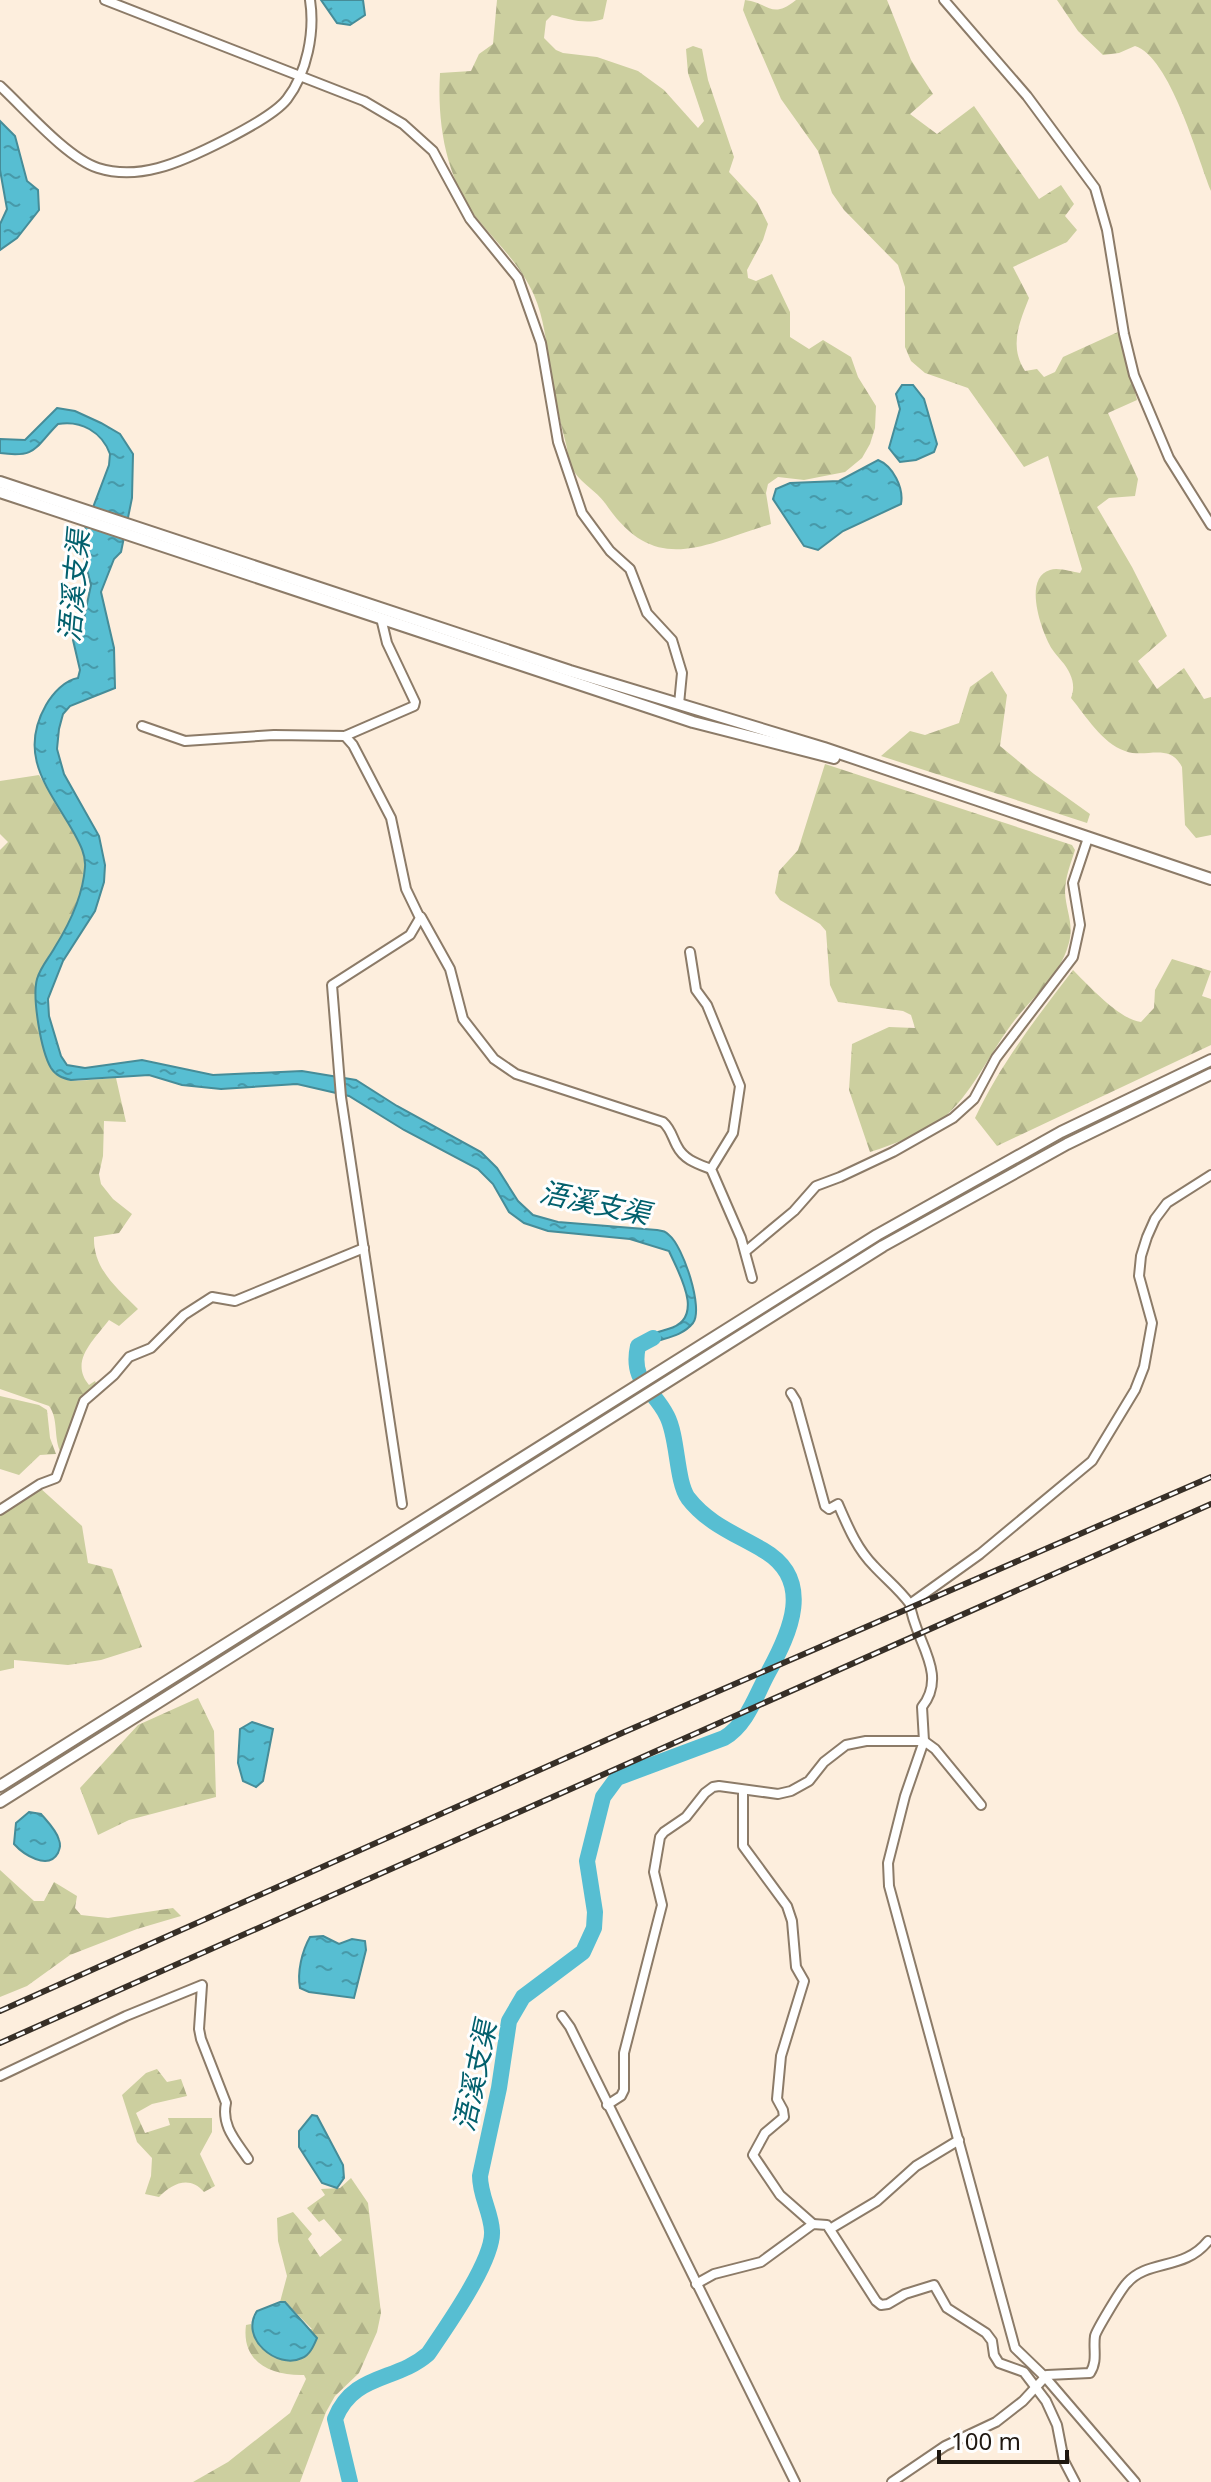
<svg xmlns="http://www.w3.org/2000/svg" width="1211" height="2482" viewBox="0 0 1211 2482" font-family="'Noto Sans','Noto Sans SC',sans-serif">
<style>
.forest{fill:url(#forest-firs)}
.water{fill:url(#water-ripples);stroke:#468c98;stroke-width:2}
.lines{fill:none;stroke-linecap:round;stroke-linejoin:round}
.river{stroke:#57bed2;stroke-width:16}
.minor-casing{stroke:#8c7b68;stroke-width:12}
.major-casing{stroke:#8c7b68;stroke-width:14}
.minor{stroke:#fff;stroke-width:8}
.major{stroke:#fff;stroke-width:10}
.rail-casing{stroke:#372f27;stroke-width:6}
.rail{stroke:#fefefe;stroke-width:3;stroke-dasharray:9;stroke-linecap:butt}
.labels{text-anchor:middle;dominant-baseline:central;stroke-width:6;stroke-linejoin:round;paint-order:stroke}
.water-label{font-size:28px;font-style:italic;fill:#02606d;stroke:#fefefe}
</style>
<defs>
<pattern id="forest-firs" width="22" height="20" patternUnits="userSpaceOnUse" patternTransform="scale(2)"><rect width="22" height="20" fill="#cccf9f"/><path d="M5 1l3.5 6h-7zM16 11l3.5 6h-7z" fill="#afb188"/></pattern>
<pattern id="water-ripples" width="26" height="14" patternUnits="userSpaceOnUse" patternTransform="scale(2)"><rect width="26" height="14" fill="#57bed2"/><path d="M2 4q2-2 4 0t4 0M15 11q2-2 4 0t4 0" fill="none" stroke="#4799a9"/></pattern>
</defs>
<rect width="100%" height="100%" fill="#fdeedd"/>
<g class="forest">
<path d="M497,0H607L603,19C585,25 569,19 552,15L546,21L544,38L556,50L563,53L597,57L638,71L664,90L698,128L704,121L688,73L686,49L693,46L702,49L708,80L734,157L729,172L757,202L768,224L763,240L747,270L748,278L756,281L772,274L790,312V337L809,349L823,340L851,357L858,377L876,406L875,428L870,444L862,458L845,472L804,480L778,477L768,484L766,493L771,524C701,545 655,577 605,503C596,491 583,484 575,473C569,466 568,452 566,444C559,418 554,393 550,366C546,342 544,318 534,295C521,266 500,246 480,222C446,180 437,125 440,73L471,71L479,54L493,44Z"/>
<path d="M745,0C770,3 771,20 796,0H887L911,60L933,94L910,114L937,134L974,106L1039,199L1061,185L1074,204L1065,216L1077,230L1067,242L1013,267L1029,298C1019,324 1009,346 1025,371L1037,369L1044,377L1055,372L1063,357L1120,331L1137,400L1108,413L1138,479L1135,496L1109,498L1097,507L1132,567L1167,636L1138,661L1157,689L1184,668L1204,699L1211,697V835L1196,838L1185,825L1182,767C1169,742 1146,759 1125,751C1102,743 1086,716 1071,698C1074,690 1074,683 1070,674C1066,664 1058,658 1052,649C1042,633 1022,578 1050,570C1058,567 1072,572 1080,573L1082,569L1048,456L1024,467L968,388L925,373L911,361L905,347V287L898,265L844,210L832,193L818,151L781,99L749,25L743,10Z"/>
<path d="M1057,0H1211V191C1197,156 1170,57 1135,46L1119,53L1103,55L1078,31Z"/>
<polygon points="992,671 1007,695 1000,746 1034,774 1090,814 1087,823 881,756 910,731 925,735 959,723 970,687"/>
<path d="M825,764L1072,845L1075,850C1071,863 1065,877 1065,892C1066,912 1075,925 1068,946C1059,977 1030,999 1011,1025C990,1053 970,1097 942,1119C921,1134 895,1144 870,1152L849,1090L852,1044L889,1027L915,1028L911,1015L903,1011L838,1002L830,985L826,931L820,924L780,900L775,893L779,871L798,850Z"/>
<path d="M39,775C53,798 87,841 85,868C83,894 71,919 58,942C54,949 48,955 45,963C36,988 35,1015 42,1041C57,1092 70,1080 116,1078L126,1122L104,1121L103,1156L99,1174L101,1184L113,1199L132,1214L119,1233L94,1237C93,1269 117,1288 138,1309L119,1326L109,1320C94,1340 69,1361 89,1385L95,1381L98,1387L79,1404L61,1453C53,1438 59,1419 49,1406L0,1389V850L8,842L0,834V781Z"/>
<path d="M1172,959L1211,971L1202,996L1211,999V1045L997,1146L975,1118C1001,1063 1037,1017 1073,970C1088,985 1120,1020 1141,1022L1154,1008L1155,990Z"/>
<polygon points="0,1396 39,1405 47,1410 50,1438 56,1454 40,1455 19,1475 0,1469"/>
<polygon points="39,1487 82,1526 88,1563 112,1569 142,1647 101,1660 68,1665 14,1660 14,1668 0,1671 0,1513"/>
<polygon points="198,1698 214,1731 216,1797 129,1820 98,1835 80,1788 138,1725"/>
<polygon points="0,1870 34,1901 44,1901 54,1882 77,1896 75,1908 81,1915 108,1918 173,1908 181,1916 137,1929 70,1955 27,1986 0,1997"/>
<path d="M157,2069L167,2082L181,2079L187,2096L152,2104L136,2113L145,2133L170,2125L168,2118H212V2132L200,2154L215,2186L204,2192C190,2175 172,2183 159,2197L145,2194L151,2176L152,2158L137,2142L122,2095L146,2073Z"/>
<path d="M351,2178L368,2203L381,2313L377,2332L359,2373L335,2396L326,2412L300,2482H193L228,2462L290,2413L306,2379L304,2375C272,2376 241,2363 246,2325L251,2324L253,2333L312,2329L285,2302H280L287,2276L278,2241L277,2218L293,2212L312,2234L308,2239L320,2257L342,2240L324,2219L319,2222L307,2208L325,2195L321,2189L340,2188Z"/>
</g>
<g class="water">
<polygon points="321,0 363,0 365,15 350,25 337,23"/>
<polygon points="0,121 15,136 27,181 38,190 39,210 17,238 0,250 0,224 7,209 0,170"/>
<polygon points="902,385 913,385 924,399 937,444 934,452 916,460 900,462 889,448 900,409 896,394"/>
<path d="M57,408L75,411L101,423L120,434L133,454L132,498L121,552L114,559L101,592L114,648L115,688L70,706L63,714L59,729L57,749L64,774L99,836L105,865L104,882L95,911L63,961L48,999L49,1016L61,1056L67,1065L85,1068L142,1060L213,1075L302,1071L356,1080L397,1106L481,1152L497,1168L518,1201L533,1215L558,1222L657,1230C663,1231 665,1231 669,1235C683,1246 704,1309 693,1323C679,1340 657,1337 643,1348L634,1346C643,1335 655,1333 668,1329C707,1319 678,1272 669,1251L630,1239L548,1231L524,1223L509,1212L493,1184L478,1169L404,1130L349,1096L297,1084L221,1089L182,1085L149,1075L71,1080C63,1078 56,1076 51,1068C41,1051 32,998 37,979C41,966 49,958 55,947C70,923 83,896 85,867C86,855 80,844 74,833C49,789 17,756 46,705C53,693 65,680 78,678L80,670L73,640L84,618L91,585L80,542L109,465L110,454C102,432 81,420 58,424C34,448 37,458 0,453V439L25,440Z"/>
<path d="M878,460C893,466 904,488 901,504L843,531L818,550L804,546L773,499L776,489L790,483L839,481Z"/>
<polygon points="252,1722 273,1729 263,1781 256,1787 243,1781 238,1763 240,1729"/>
<path d="M29,1812L41,1814C47,1821 57,1831 59,1840C61,1845 60,1848 58,1853C48,1871 23,1854 14,1844L16,1823Z"/>
<path d="M323,1936L339,1944L352,1939L365,1941L366,1950L354,1998L309,1992L300,1988C297,1972 302,1951 310,1937Z"/>
<polygon points="312,2115 317,2116 343,2165 344,2178 337,2188 322,2183 299,2147 299,2131"/>
<path d="M280,2302H285L317,2338C314,2345 310,2355 302,2358C277,2370 239,2338 257,2311Z"/>
</g>
<g class="lines">
<path class="river" d="M350,2482L335,2419C353,2373 396,2382 428,2354C445,2329 494,2260 492,2231C491,2212 480,2196 480,2176L499,2088L509,2021L523,1997L583,1952L594,1928L595,1912L587,1861L603,1797L617,1778L724,1738C747,1725 756,1695 768,1673C790,1633 815,1580 763,1550C736,1534 708,1524 688,1498C676,1481 678,1437 667,1416C654,1389 630,1383 638,1346L653,1338"/>
<g class="minor-casing">
<g id="minor">
<polyline points="105,0 364,101 403,124 433,151 470,219 518,278 541,343 558,442 582,513 610,551 630,569 647,613 672,640 682,673 679,704"/>
<polyline points="944,0 1027,96 1095,188 1107,230 1124,334 1134,375 1169,458 1211,525"/>
<path d="M0,86C25,109 67,158 98,168C117,174 139,173 158,168C186,161 270,121 287,99C307,73 315,32 310,0"/>
<polyline points="142,726 185,741 274,735 345,736 414,706 415,702 387,643 381,618"/>
<polyline points="345,736 353,745 391,818 406,889 420,918 410,935 332,985 341,1097 402,1504"/>
<path d="M421,917L450,969L463,1019L494,1059L516,1074L663,1122C671,1129 672,1137 677,1146C684,1160 698,1164 711,1169"/>
<polyline points="690,952 696,990 707,1005 740,1086 733,1133 711,1169 741,1238 752,1278"/>
<polyline points="746,1251 794,1211 816,1186 840,1177 893,1152 953,1118 974,1099 996,1058 1073,957 1080,925 1073,883 1088,838"/>
<path d="M791,1393L796,1401L825,1506L829,1509L838,1504C848,1527 857,1549 874,1566C886,1579 899,1589 910,1604"/>
<polyline points="0,1510 40,1484 56,1478 84,1401 114,1375 129,1357 151,1348 184,1315 212,1297 235,1301 364,1248"/>
<polyline points="743,1790 743,1846 787,1906 792,1921 796,1967 804,1981 781,2056 777,2099 783,2110 784,2117 765,2133 753,2155 780,2195 813,2224"/>
<polyline points="562,2016 570,2027 795,2482"/>
<path d="M0,2076L126,2016L202,1985L199,2029L201,2039L226,2103C221,2126 236,2141 248,2159"/>
<polyline points="607,2105 621,2096 624,2090 624,2053 662,1905 654,1872 660,1837 664,1832 686,1817 705,1793 713,1787 719,1786 778,1794 791,1791 809,1781 824,1762 846,1745 866,1741 924,1741 935,1749 981,1805"/>
<polyline points="830,2229 877,2201 916,2166 959,2140"/>
<polyline points="696,2284 714,2274 761,2262 813,2224 827,2225 876,2301 881,2305 888,2304 905,2294 934,2285 947,2308 986,2333 992,2341 994,2355 999,2363 1024,2372 1046,2401 1057,2425 1064,2461 1075,2482"/>
<path d="M892,2482L945,2446L996,2422L1023,2401L1047,2375L1090,2373C1098,2361 1093,2349 1095,2336C1096,2331 1121,2289 1127,2283C1148,2259 1184,2271 1208,2241"/>
<path d="M1135,2482L1045,2377L1015,2348L889,1886L888,1863L905,1796L924,1741L922,1707C949,1673 914,1640 910,1604L980,1554L1092,1461L1135,1390L1144,1367L1152,1323L1139,1276L1141,1256L1147,1237L1155,1219L1167,1203L1211,1175"/>
</g>
</g>
<g class="major-casing">
<g id="major">
<polyline points="0,482 570,671 824,748 1211,879"/>
<polyline points="0,492 693,722 834,758"/>
<polyline points="0,1786 877,1235 1061,1132 1211,1060"/>
<polyline points="0,1802 883,1246 1067,1144 1211,1074"/>
</g>
</g>
<use href="#minor" class="minor"/>
<use href="#major" class="major"/>
<g class="rail-casing">
<g id="rail">
<polyline points="0,2011 622,1733 1211,1477"/>
<polyline points="0,2043 1211,1504"/>
</g>
</g>
<use href="#rail" class="rail"/>
</g>
<g class="labels">
<g class="water-label">
<text transform="translate(73 586) rotate(-85)">浯溪支渠</text>
<text transform="translate(595 1202) rotate(12)">浯溪支渠</text>
<text transform="translate(474 2076) rotate(-78)">浯溪支渠</text>
</g>
</g>
<path d="M939 2450v12h128v-12" fill="none" stroke="#1f1811" stroke-width="4"/>
<text x="951" y="2450" font-size="24" fill="#1f1811" stroke="#fefefe" stroke-width="6" paint-order="stroke">100 m</text>
</svg>
